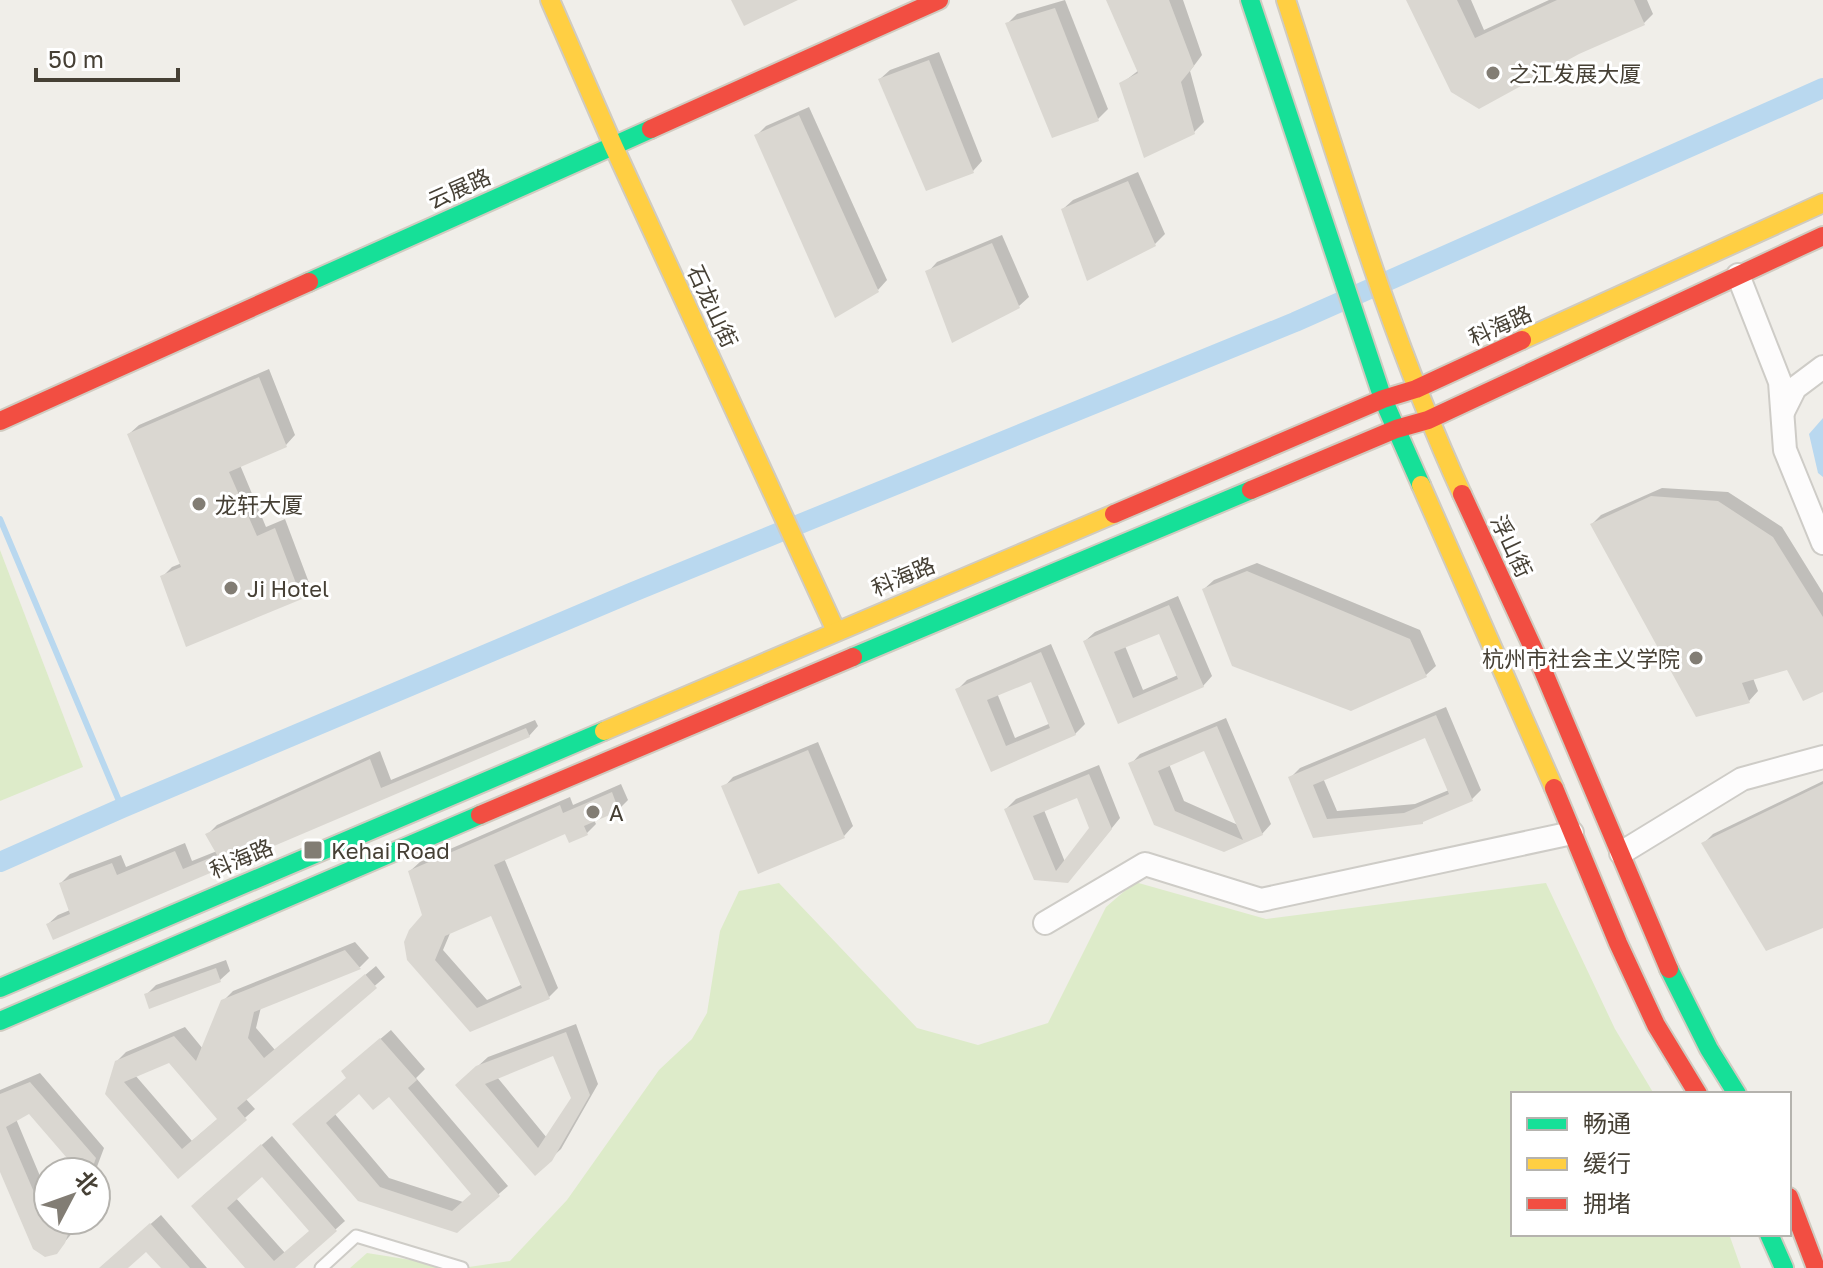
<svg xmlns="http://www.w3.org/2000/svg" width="1823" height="1268" viewBox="0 0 1823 1268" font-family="'Golos Text','Noto Sans SC',sans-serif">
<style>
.green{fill:#ddebc9}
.water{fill:#b9d8ef}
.shadow{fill:#0003;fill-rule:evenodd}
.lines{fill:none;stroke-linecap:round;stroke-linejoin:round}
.stream{stroke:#b9d8ef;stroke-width:6}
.canal{stroke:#b9d8ef;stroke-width:20}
.building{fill:#dad7d1;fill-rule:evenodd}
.lane-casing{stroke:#ceccc7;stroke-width:15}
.street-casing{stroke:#ceccc7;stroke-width:26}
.fast-casing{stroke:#d0cbc0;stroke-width:22}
.slow-casing{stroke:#d0cbc0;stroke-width:22}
.jam-casing{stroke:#d0cbc0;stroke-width:22}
.lane{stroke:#fdfcfc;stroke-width:11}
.street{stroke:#fdfcfc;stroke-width:22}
.fast{stroke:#16e098;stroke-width:18}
.slow{stroke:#ffcf43;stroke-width:18}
.jam{stroke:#f24e42;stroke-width:18}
.poi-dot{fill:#827d74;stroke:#fff;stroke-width:3}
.labels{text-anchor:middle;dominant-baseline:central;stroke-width:6;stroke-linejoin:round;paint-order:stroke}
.poi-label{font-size:22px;fill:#464035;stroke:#fff;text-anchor:start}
.street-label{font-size:22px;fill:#464035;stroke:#fff}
</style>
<rect width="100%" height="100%" fill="#f0eee9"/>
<g class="green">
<polygon points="0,550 83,767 0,801"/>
<polygon points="1135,882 1266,919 1546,883 1615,1029 1654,1094 1513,1094 1513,1234 1729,1234 1741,1268 350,1268 367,1253 462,1268 510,1261 567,1200 659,1070 692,1039 707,1013 720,931 739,891 779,883 917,1028 978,1045 1048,1023 1106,907"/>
</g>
<polygon class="water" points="1823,418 1823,477 1818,473 1809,434"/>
<g class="shadow">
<polygon points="1065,0 1108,109 1098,119 1008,23 1017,14"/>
<polygon points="1108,0 1183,0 1202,55 1190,71 1204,122 1194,132 1121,84 1139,70"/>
<polygon points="1408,0 1471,0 1484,30 1549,0 1647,0 1653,14 1644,23 1578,52 1479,107"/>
<polygon points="939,52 982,161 973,171 880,79 890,70"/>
<polygon points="809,107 887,280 878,290 756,136 766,126"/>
<polygon points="1138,172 1165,234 1155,244 1063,209 1073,200"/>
<polygon points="1002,235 1029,297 1019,306 953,340 928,272 937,262"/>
<polygon points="269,369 295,435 286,445 240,465 266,527 285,519 311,588 301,597 162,577 172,567 182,563 129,434 139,425"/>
<polygon points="1662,488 1728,492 1782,527 1823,593 1823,690 1788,667 1753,678 1758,691 1749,701 1592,524 1601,515"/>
<polygon points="1257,563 1420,630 1436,666 1426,675 1204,589 1214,580"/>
<path d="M1178,596L1212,676L1203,686L1119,721L1085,641L1095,632ZM1160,631L1178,675L1143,690L1125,646Z"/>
<path d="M1051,644L1085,724L1075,734L992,769L958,689L967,680ZM1032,679L1051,723L1015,738L997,693Z"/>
<path d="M1446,707L1481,790L1472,799L1315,836L1290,778L1300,768ZM1426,736L1449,790L1415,804L1337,811L1323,778Z"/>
<path d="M1226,718L1271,824L1262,834L1224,850L1156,823L1131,764L1140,754ZM1205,749L1238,825L1184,801L1169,764Z"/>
<polygon points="535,720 538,726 529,736 48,924 58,915 70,910 61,883 70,874 121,855 126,867 185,843 192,861 217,851 208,834 217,825 380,751 391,780"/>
<polygon points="818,742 853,826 844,836 724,787 733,777"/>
<path d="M1099,765L1120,818L1077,871L1035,879L1006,809L1016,799ZM1078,796L1092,828L1065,862L1044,810Z"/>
<polygon points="1823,781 1823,926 1703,844 1713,834"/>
<path d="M621,784L628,800L618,810L594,820L596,824L587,833L566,832L504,858L558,988L549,997L471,1029L409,959L425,915L410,871L420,862L570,797L573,805ZM492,914L523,984L487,1000L443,950L451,931Z"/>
<path d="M355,942L369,958L360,967L261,1007L256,1028L275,1050L376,966L385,977L245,1098L255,1109L179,1176L107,1093L116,1062L126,1052L185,1027L203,1049L223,1001L233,991ZM169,1060L219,1118L192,1141L135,1075Z"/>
<polygon points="226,960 230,971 220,980 146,995 156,985"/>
<path d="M576,1024L598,1084L561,1149L535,1173L467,1076L488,1057ZM554,1054L573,1098L547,1138L497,1077Z"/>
<path d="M391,1030L425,1069L416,1078L508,1186L456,1231L359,1200L295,1124L348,1077L353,1062ZM360,1091L389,1094L474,1193L463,1202L389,1178L334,1113Z"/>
<polygon points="40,1073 104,1148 95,1172 72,1172 75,1164 29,1111 16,1119 48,1195 48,1220 78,1220 74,1231 56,1252 0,1167 0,1090"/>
<path d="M272,1136L345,1221L292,1268H247L203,1196ZM262,1174L311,1230L285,1253L235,1197Z"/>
<polygon points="161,1215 207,1268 163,1268 146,1249 125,1268 100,1268"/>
</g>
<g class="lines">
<polyline class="stream" points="0,519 122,808"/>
<polyline class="canal" points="0,862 122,808 633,592 1295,322 1823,88"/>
</g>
<g class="building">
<polygon points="731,0 798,0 744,26"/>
<polygon points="1106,0 1169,0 1194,66 1181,82 1195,134 1144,158 1119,83 1138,73"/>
<polygon points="1406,0 1457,0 1475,38 1557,0 1634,0 1645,25 1579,54 1479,109 1451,92"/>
<polygon points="1055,8 1099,121 1052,138 1005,23"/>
<polygon points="929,60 974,173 926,191 878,79"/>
<polygon points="799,115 879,292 835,318 754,135"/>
<polygon points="1128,181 1156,246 1087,281 1061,209"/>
<polygon points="992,243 1020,308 952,343 925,271"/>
<polygon points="259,377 287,447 229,472 257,536 275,528 302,599 186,647 160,576 181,567 127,434"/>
<polygon points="1651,496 1718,501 1773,537 1823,617 1823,692 1803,701 1787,670 1742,683 1750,703 1696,717 1590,524"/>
<polygon points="1247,571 1410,639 1427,677 1351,711 1232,666 1202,589"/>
<path d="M1169,605L1204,687L1118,724L1083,641ZM1159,634L1178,679L1133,698L1114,652Z"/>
<path d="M1041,652L1076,735L991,772L955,689ZM1031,682L1050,728L1006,746L987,700Z"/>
<path d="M1436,715L1473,801L1423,822V824L1313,838L1288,777ZM1425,738L1449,794L1404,813L1327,819L1313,785Z"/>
<path d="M1217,726L1263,835L1224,852L1154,825L1128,763ZM1204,751L1243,840L1175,811L1158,771Z"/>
<polygon points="526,728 530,737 53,940 46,924 70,914 59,883 112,863 117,875 175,851 183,869 217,855 205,834 370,759 381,788"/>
<polygon points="808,750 845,838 758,874 721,786"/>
<path d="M1089,774L1112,829L1068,883L1034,880L1004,809ZM1077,798L1089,828L1056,871L1033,816Z"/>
<polygon points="1823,784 1823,928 1766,951 1701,843"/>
<path d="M612,792L619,811L584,826L588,835L569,843L565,834L494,865L550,999L470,1032L407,960L404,942L409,930L422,915L408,871L560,805L563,813ZM491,916L522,988L477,1008L435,960L445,936Z"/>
<path d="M345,950L361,969L254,1012L248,1038L264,1058L365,974L377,988L237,1108L247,1120L178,1179L105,1094L115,1061L174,1036L196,1061L221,1000ZM169,1063L217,1119L182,1149L124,1082Z"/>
<polygon points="216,968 221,982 149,1009 144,994"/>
<path d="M566,1032L590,1095L552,1161L535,1176L455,1085L476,1066ZM553,1056L571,1098L538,1148L485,1084Z"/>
<path d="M380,1038L417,1080L408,1088L500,1196L457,1233L358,1201L292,1124L346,1078L341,1071ZM359,1094L373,1110L389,1097L471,1194L452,1211L380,1187L326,1123Z"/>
<polygon points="30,1082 96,1158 91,1172 70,1172 73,1165 29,1114 6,1127 46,1220 73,1220 65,1243 57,1254 45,1257 33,1249 0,1172 0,1094"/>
<path d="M261,1144L337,1231L295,1268H245L191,1206ZM262,1177L309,1231L274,1261L227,1208Z"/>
<polygon points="150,1223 190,1268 161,1268 146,1252 128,1268 99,1268"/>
</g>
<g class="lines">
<g class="lane-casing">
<polyline id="lane" points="321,1268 356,1236 462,1268"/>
</g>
<g class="street-casing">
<g id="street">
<polyline points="1738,275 1780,382 1785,450 1823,543"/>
<polyline points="1783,412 1795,388 1823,367"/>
<polyline points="1621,853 1742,779 1823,757"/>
<polyline points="1045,923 1145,864 1261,900 1572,833"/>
</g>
</g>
<g class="fast-casing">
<g id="fast">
<polyline points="1250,0 1383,399 1421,485"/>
<polyline points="309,282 651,129"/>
<polyline points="853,657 1251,490"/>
<polyline points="1669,969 1709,1049 1737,1094"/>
<polyline points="0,988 604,731"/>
<polyline points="0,1021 480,815"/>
<polyline points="1769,1234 1784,1268"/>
</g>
</g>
<g class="slow-casing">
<g id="slow">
<polyline points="550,0 613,145 836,631"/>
<path d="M1286,0C1340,166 1389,335 1462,494"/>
<polyline points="1522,340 1823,203"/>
<polyline points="1421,485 1554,788"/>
<polyline points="604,731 1114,514"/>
</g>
</g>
<g class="jam-casing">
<g id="jam">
<polyline points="651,129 939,0"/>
<polyline points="0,421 309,282"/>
<polyline points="1251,490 1396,429 1428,420 1823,236"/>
<polyline points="1462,494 1539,661 1669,969"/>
<polyline points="1114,514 1383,399 1416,389 1522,340"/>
<polyline points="1554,788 1618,943 1656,1025 1698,1094"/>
<polyline points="480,815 853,657"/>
<polyline points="1789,1197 1816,1268"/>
</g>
</g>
<use href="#lane" class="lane"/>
<use href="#street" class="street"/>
<use href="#fast" class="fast"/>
<use href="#slow" class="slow"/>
<use href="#jam" class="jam"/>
</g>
<g class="poi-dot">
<circle cx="1493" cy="73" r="8"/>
<circle cx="199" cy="504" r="8"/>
<circle cx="231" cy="588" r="8"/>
<circle cx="1696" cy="658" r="8"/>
<circle cx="593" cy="812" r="8"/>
<rect x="303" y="840" width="20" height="20" rx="4"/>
</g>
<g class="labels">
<g class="poi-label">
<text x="1509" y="73">之江发展大厦</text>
<text x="215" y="504">龙轩大厦</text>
<text x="247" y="588">Ji Hotel</text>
<text x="1680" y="658" text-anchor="end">杭州市社会主义学院</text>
<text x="609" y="812">A</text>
<text x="331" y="850">Kehai Road</text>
</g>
<g class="street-label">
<text transform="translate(459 188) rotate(-24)">云展路</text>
<text transform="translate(713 306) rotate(65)">石龙山街</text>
<text transform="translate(1500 325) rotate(-24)">科海路</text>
<text transform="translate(1512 546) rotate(65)">浮山街</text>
<text transform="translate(903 576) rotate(-23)">科海路</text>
<text transform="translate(241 858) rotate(-23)">科海路</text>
</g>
</g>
<rect x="1511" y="1092" width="280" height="144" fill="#ffffff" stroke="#b5b3ae" stroke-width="2"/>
<rect x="1527" y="1118" width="40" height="12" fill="#16e098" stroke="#b5b3ae" stroke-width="2"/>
<text x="1583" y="1132" font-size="24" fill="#464035">畅通</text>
<rect x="1527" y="1158" width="40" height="12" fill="#ffcf43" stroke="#b5b3ae" stroke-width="2"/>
<text x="1583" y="1172" font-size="24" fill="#464035">缓行</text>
<rect x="1527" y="1198" width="40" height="12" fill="#f24e42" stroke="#b5b3ae" stroke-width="2"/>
<text x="1583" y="1212" font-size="24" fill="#464035">拥堵</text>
<g transform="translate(72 1196) rotate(49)"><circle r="38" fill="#ffffff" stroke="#b5b3ae" stroke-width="2"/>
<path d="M0-6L14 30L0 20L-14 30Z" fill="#827d74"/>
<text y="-12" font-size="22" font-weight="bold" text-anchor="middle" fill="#464035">北</text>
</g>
<path d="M36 68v12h142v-12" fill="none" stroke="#464035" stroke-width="4"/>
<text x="48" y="68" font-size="24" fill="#464035" stroke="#ffffff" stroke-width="6" paint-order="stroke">50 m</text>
</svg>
